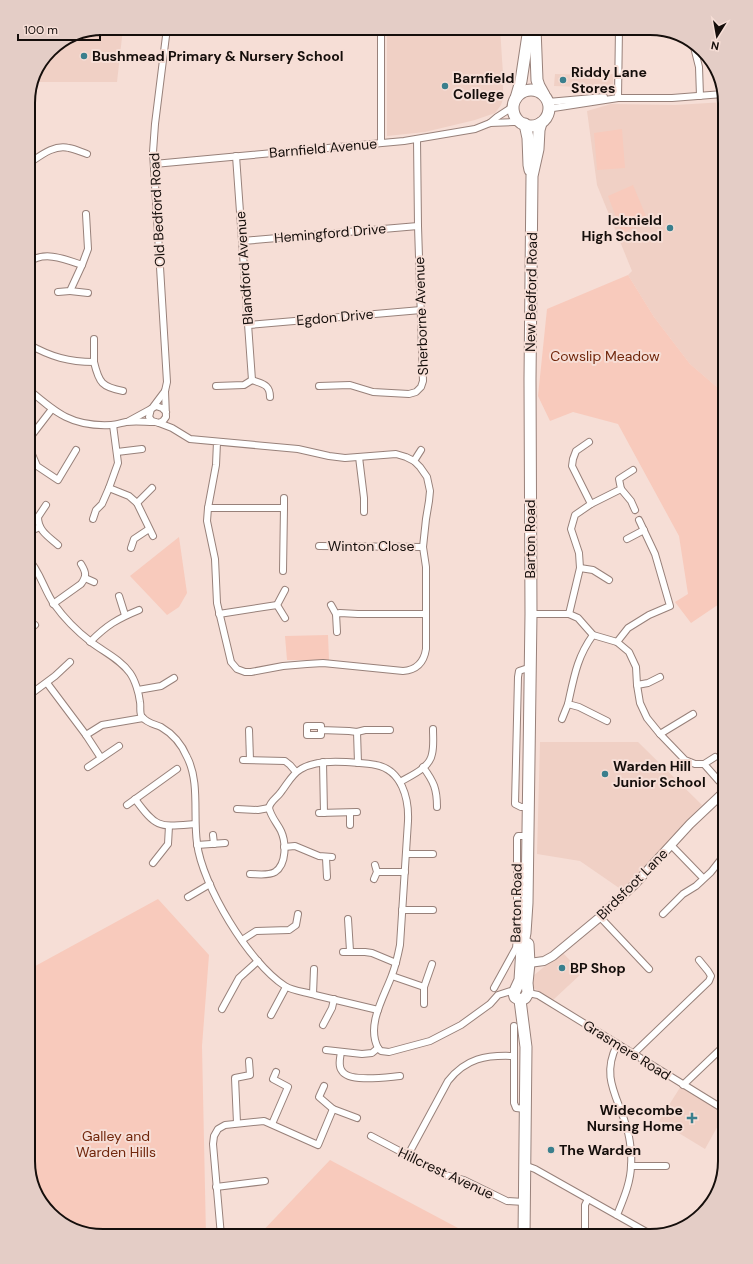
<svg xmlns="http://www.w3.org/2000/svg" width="753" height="1264" viewBox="0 0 753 1264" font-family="'DM Sans',sans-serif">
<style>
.built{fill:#f0d0c5}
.green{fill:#f8cabc}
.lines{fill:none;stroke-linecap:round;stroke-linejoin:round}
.street-casing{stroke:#98817a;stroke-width:8}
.secondary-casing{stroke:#98817a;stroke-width:10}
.highway-casing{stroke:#98817a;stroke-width:13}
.street{stroke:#fff;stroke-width:6}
.secondary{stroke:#fff;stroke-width:8}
.highway{stroke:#fff;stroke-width:11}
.poi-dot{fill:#3a7f8d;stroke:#f6ded6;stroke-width:1.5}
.labels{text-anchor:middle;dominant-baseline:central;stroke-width:4;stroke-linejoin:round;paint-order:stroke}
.poi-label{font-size:14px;font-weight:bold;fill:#150e0b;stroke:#f6ded6;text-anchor:start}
.street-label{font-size:14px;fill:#150e0b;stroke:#f6ded6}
.park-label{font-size:14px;fill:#71270c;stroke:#f6ded6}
.rim{fill:none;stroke:#150e0b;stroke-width:2}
</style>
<rect width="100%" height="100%" fill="#f6ded6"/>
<g class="built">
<polygon points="103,28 123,28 117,82 36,82 50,50 75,34"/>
<polygon points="387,28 500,28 503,74 503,99 501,105 495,113 475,120 425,132 387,136"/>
<polygon points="587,73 613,74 613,88 554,86 555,74 587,75"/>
<polygon points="725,102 725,394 690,364 654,317 628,275 632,271 597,185 587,111 611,104 675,105"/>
<polygon points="540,742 638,742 702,805 622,890 580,861 537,854"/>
<polygon points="562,952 582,973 553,1000 532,987 533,976"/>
<polygon points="681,1086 725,1113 705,1149 659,1121"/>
</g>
<g class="green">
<polygon points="622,129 625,168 597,170 594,133"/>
<polygon points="633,185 648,221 622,233 608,196"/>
<polygon points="628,275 654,317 690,364 725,394 725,600 691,623 675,602 688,594 679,536 618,424 573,412 550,421 538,396 547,309"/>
<polygon points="725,327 725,358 722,342"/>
<polygon points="179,537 187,593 179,607 167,615 130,576"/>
<polygon points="328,635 329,660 287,660 285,636"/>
<polygon points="158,899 209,955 202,1046 206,1236 99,1236 61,1223 36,1194 28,1161 28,970"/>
<polygon points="330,1160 473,1236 258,1236"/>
</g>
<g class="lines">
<g class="street-casing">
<g id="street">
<polyline points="381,28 381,142"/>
<polyline points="693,43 699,67 700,96"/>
<polyline points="618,98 619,28"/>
<polyline points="548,102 604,97"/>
<polyline points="549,113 553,108 560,107 618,98 672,98 723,94"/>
<polyline points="490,123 497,117 514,106"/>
<polyline points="236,156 252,380"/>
<path d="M28,164C40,156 54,144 69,148C75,149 81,152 87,154"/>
<polyline points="154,164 404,141 475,129 490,123 513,122 521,122"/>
<polyline points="243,241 418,226"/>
<path d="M28,263C43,250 65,259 82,265L88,249L86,214"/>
<polyline points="70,291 88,293"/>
<polyline points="58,292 70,291 82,265"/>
<polyline points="249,325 421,310"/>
<path d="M28,344C51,357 69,362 94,362C99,383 102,387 123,391"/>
<polyline points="94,362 94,339"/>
<path d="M252,380C262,384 270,384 270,397"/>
<polyline points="216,386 244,385 252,380"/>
<polyline points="319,386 350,385 373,392 409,394 416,392 421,387 423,381 418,226 417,139"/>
<path d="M28,389C56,413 72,427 111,425C116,425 121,423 126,422C136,421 145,422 154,422"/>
<polyline points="153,407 165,391"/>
<polyline points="52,409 32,435 28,445 37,466 58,480 76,450"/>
<polyline points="166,412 162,408 156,406 151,409 149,417 152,421 159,423 163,421 166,417 165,391 167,382 153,152 155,124 167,28"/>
<polyline points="129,421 151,409"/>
<path d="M159,423L172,428L190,439L298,449L329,456L345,458L396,454L406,457L414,461L420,467L427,477L430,491L429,501L426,519L423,547L426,567V649C424,662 417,670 403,671L323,663L307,664L283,666L251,672H245L237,669L231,662L217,603L215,559L207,521L208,508L216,465L217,442"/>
<polyline points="589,442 576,451 573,459 572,466 591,504"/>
<polyline points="117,452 142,449"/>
<polyline points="359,457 364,498 364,512"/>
<polyline points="414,461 421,450"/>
<polyline points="109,488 129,496 137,503 153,536"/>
<polyline points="621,489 631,501 635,510"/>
<polyline points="137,503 152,488"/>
<path d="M46,505L38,517C38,531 49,537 58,545"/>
<polyline points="208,508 284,508 283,571"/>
<polyline points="284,508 284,498"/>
<polyline points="93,519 96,510 102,504 109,488 118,463 113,425"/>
<polyline points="28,532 40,527"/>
<polyline points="627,539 644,530"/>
<polyline points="319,546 423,547"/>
<polyline points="131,548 134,539 149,529"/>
<path d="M28,559C39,569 45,592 54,604C64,618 78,632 91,642C104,652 120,659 130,673C135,680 139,693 140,702C141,707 139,713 142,717C147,723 154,724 161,727C173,734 182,745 187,757C200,782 193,815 197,843C202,885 249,963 285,986C293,991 306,992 315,995C336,1000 357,1005 378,1010"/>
<polyline points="580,568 593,570 609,580"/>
<polyline points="85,578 94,582"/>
<polyline points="285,590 277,605 285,618"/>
<polyline points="119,596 125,615"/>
<path d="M53,604L81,584C87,576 86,572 81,564"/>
<polyline points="331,605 336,614 337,632"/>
<polyline points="219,614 277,605"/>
<polyline points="336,614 340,613 358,614 425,614"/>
<polyline points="531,614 569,614 578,618 593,635 617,642 629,652 636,667 637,685 640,703 647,718 660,734 685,760 695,764 704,764 719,781"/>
<polyline points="569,614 580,568 579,553 571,529 575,515 591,504 621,489 619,479 633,470"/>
<polyline points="28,631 35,625"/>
<path d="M593,635C577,657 574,677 568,704L579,707L607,721"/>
<path d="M90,642C107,625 117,619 139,610"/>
<polyline points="617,642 628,628 649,615 670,606 655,554 639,520"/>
<polyline points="725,670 723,668 725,653"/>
<polyline points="47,683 86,735 102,725 143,718"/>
<polyline points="637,685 648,683 660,677"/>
<polyline points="138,690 161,686 174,678"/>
<polyline points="28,696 55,676 70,662"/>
<polyline points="562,719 568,704"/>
<polyline points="249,730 250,760"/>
<polyline points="321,730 321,726 307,726 307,735 321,735 321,730 349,731 357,732 365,730 390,730"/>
<polyline points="357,732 358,763"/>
<polyline points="660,734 693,714"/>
<polyline points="86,735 101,758"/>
<polyline points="243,760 285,761 290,765 296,772"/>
<polyline points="323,762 324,813"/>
<polyline points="704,764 715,757"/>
<polyline points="88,767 119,746"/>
<path d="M423,767C434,782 437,789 437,807"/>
<path d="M400,782C410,776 430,768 432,754C434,746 433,737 433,729"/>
<path d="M135,799C157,829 159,827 195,824"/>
<polyline points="127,805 177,769"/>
<polyline points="527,807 521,807 515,804 518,677 519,671 525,669 530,670"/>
<path d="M269,808C270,801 277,798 281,792C288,783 292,774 301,769C314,761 331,761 346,762C356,763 367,763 376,765C402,770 409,799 408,821L400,945C398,955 396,965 392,975C384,997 366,1025 378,1048"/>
<polyline points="237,809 258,810 269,808"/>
<polyline points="319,813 357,812"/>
<polyline points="350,813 350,825"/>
<polyline points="213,835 214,844"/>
<polyline points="197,845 225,843"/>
<polyline points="671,845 703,878"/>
<polyline points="284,847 295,846 319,856 332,857"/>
<polyline points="406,854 433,854"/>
<polyline points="326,858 327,877"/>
<polyline points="153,863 168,844 169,826"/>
<polyline points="377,872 405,872"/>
<path d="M250,874C258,874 268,876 275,872C287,864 286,842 281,831C277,823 271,817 269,808"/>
<polyline points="374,879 377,872 375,865"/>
<polyline points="188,897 210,884"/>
<polyline points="402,910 433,910"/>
<polyline points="663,914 683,894 696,886 711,872 722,858 725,861"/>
<polyline points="600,917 649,969"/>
<polyline points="348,919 350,951"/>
<polyline points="242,940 256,931 289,930 296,925 298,914"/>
<polyline points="343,952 365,952 372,953 396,963"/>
<polyline points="392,976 424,987"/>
<polyline points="494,988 516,948 517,937 517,838 518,836 527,836"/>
<polyline points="528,993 538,995 725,1110"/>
<polyline points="313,994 314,969"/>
<polyline points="424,1004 424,987 432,964"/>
<polyline points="222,1009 239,978 258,961"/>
<polyline points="271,1015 286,987"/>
<polyline points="323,1025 332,1008 334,999"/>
<polyline points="514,1026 514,1103 516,1108 525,1109"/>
<polyline points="378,1048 381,1051 389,1052 430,1041 461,1025 490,1004 498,995 514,990"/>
<polyline points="326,1050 362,1054 372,1053 378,1048"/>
<path d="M341,1052C340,1058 338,1066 342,1071C349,1083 387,1077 400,1076"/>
<polyline points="633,1054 709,981 711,976 708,971 699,960"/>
<polyline points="683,1085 725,1045"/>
<polyline points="324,1086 319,1097 333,1109 357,1118"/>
<polyline points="237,1123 235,1078 250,1075 249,1061"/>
<polyline points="272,1124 288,1087 273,1079 276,1072"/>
<polyline points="371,1136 445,1175 464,1180 507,1201 524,1202"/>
<path d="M408,1155L448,1081C466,1058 486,1055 513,1056"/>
<polyline points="524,1165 535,1169 652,1235"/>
<polyline points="631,1166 666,1166"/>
<polyline points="216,1187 265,1181"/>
<path d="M617,1215C623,1200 631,1182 631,1165C632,1156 630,1138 627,1129C619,1098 600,1078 617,1045"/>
<polyline points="221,1236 213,1144 214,1136 218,1129 225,1125 264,1121 318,1145 333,1109"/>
<polyline points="585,1236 585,1205 588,1199"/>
</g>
</g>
<g class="secondary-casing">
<polyline id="secondary" points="529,963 544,961 553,956 600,917 635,884 690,824 725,791"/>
</g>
<g class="highway-casing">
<g id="highway">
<polyline points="535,28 537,80 539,86 544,95"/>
<circle cx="531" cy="108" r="18"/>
<polyline points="516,98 521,81 529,28"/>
<polyline points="525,124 528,138 529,165 530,170"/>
<polyline points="520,1000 525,998 528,993 527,983 529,963 528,944"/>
<polyline points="524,1236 526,1047 520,1000 515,997 514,993 520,980 522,948 525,933 527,903 531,614 530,379 532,176 538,149 539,130 541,123"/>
</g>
</g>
<use href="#street" class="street"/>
<use href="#secondary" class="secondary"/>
<use href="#highway" class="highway"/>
</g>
<g class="poi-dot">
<circle cx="84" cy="56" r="4"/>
<circle cx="563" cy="80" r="4"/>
<circle cx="445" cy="86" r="4"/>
<circle cx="670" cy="228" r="4"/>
<circle cx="605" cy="774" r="4"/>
<circle cx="562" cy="968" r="4"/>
<path d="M690 1112h4v4h4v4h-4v4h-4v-4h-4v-4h4z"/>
<circle cx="551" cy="1150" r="4"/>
</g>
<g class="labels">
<g class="poi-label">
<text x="92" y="56">Bushmead Primary &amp; Nursery School</text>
<text x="571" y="72">Riddy Lane<tspan x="571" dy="16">Stores</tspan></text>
<text x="453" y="78">Barnfield<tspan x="453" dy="16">College</tspan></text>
<text x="662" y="220" text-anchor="end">Icknield<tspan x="662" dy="16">High School</tspan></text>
<text x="613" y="766">Warden Hill<tspan x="613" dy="16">Junior School</tspan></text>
<text x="570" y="968">BP Shop</text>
<text x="683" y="1110" text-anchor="end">Widecombe<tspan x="683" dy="16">Nursing Home</tspan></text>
<text x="559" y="1150">The Warden</text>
</g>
<g class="street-label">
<text transform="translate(323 148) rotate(-5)">Barnfield Avenue</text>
<text transform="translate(157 210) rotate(-93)">Old Bedford Road</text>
<text transform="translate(330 233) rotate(-5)">Hemingford Drive</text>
<text transform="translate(244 268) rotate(-94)">Blandford Avenue</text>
<text transform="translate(531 292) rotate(-89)">New Bedford Road</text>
<text transform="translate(421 316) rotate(-92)">Sherborne Avenue</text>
<text transform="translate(335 317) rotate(-5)">Egdon Drive</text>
<text transform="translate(530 539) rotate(-90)">Barton Road</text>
<text x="371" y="546">Winton Close</text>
<text transform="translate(632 884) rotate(-45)">Birdsfoot Lane</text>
<text transform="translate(516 903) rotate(-89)">Barton Road</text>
<text transform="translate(627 1050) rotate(32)">Grasmere Road</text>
<text transform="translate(446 1173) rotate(25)">Hillcrest Avenue</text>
</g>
<g class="park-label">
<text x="605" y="356">Cowslip Meadow</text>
<text x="116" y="1136">Galley and<tspan x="116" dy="16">Warden Hills</tspan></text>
</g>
</g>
<path d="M0 0H753V1264H0ZM103 35H650A68 68 0 0 1 718 103V1161A68 68 0 0 1 650 1229H103A68 68 0 0 1 35 1161V103A68 68 0 0 1 103 35Z" fill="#e4cdc6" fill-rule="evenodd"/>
<path class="rim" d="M103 35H650A68 68 0 0 1 718 103V1161A68 68 0 0 1 650 1229H103A68 68 0 0 1 35 1161V103A68 68 0 0 1 103 35Z"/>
<g transform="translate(717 36) rotate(191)" stroke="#f6ded6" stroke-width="3" paint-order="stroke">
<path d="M0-3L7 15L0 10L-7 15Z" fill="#150e0b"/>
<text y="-6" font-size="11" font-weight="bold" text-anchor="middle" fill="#150e0b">N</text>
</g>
<path d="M18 34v6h82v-6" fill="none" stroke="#150e0b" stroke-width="2"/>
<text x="24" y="34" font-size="12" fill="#150e0b" stroke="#f6ded6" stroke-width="3" paint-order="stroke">100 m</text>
</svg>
